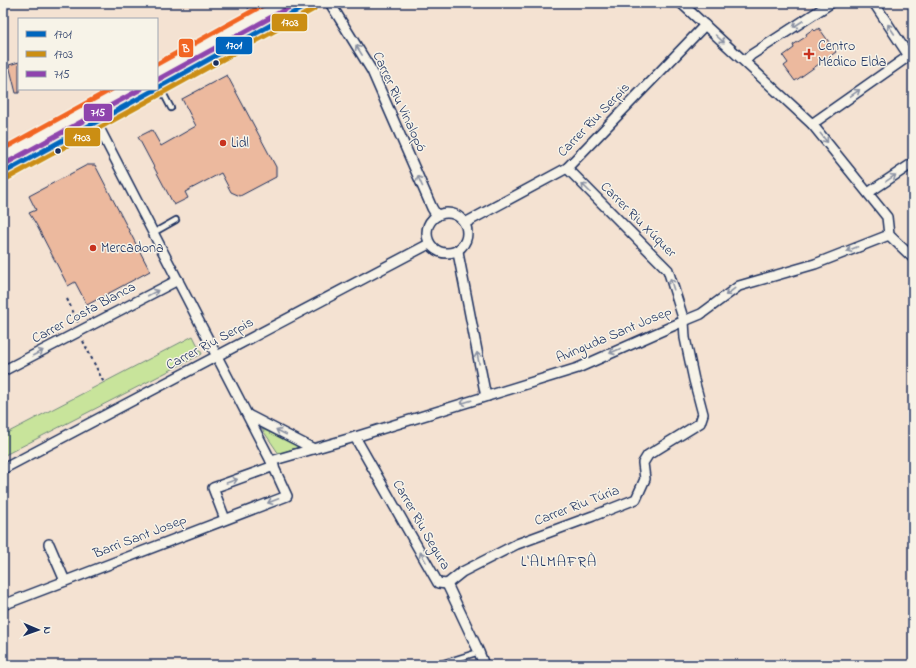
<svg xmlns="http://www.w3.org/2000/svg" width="916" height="668" viewBox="0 0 916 668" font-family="'Indie Flower',sans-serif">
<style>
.green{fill:#c8e49b;stroke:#728a7c}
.building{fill:#ecb99e;stroke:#1b2f5e}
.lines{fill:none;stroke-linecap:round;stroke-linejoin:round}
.service-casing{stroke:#1b2f5e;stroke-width:8}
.minor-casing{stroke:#1b2f5e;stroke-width:12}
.tertiary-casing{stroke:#1b2f5e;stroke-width:14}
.path{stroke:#1b2f5e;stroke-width:2;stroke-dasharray:3 3;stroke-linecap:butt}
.service{stroke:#f7f3e8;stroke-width:4.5}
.minor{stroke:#f7f3e8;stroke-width:9}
.tertiary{stroke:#f7f3e8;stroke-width:11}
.bus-1-casing{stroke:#f7f3e8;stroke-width:8}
.bus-2-casing{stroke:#f7f3e8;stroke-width:8}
.bus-3-casing{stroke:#f7f3e8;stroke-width:8}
.bus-4-casing{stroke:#f7f3e8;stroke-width:8}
.bus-1{stroke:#0065bd;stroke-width:5}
.bus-2{stroke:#cb8e13;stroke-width:5}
.bus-3{stroke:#8e44ad;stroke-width:5}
.bus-4{stroke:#f26522;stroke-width:5}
.oneway{stroke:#8991a3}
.poi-dot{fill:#c8321e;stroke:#f7f3e8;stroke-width:1.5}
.bus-dot{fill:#1b2f5e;stroke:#f7f3e8;stroke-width:1.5}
.labels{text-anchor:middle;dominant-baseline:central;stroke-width:3;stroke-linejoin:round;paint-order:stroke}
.poi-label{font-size:14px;fill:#1b2f5e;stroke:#f7f3e8;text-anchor:start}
.street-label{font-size:14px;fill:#1b2f5e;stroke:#f7f3e8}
.neighbourhood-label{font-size:15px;letter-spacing:1px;fill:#1b2f5e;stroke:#f7f3e8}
.line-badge{stroke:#f7f3e8;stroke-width:1.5}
.badge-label{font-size:11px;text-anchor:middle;font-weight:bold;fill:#fff}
</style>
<rect width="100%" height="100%" fill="#f4e2d2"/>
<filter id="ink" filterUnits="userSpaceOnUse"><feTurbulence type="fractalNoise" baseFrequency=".025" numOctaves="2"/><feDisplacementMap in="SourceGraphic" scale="8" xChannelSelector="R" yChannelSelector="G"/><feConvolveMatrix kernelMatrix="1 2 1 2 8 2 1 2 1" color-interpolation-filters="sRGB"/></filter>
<g filter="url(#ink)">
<g class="green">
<polygon points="193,336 202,354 3,456 3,435"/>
<polygon points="262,429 301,446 279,454"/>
</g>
<g class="building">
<polygon points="819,28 836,52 795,81 784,66 788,63 783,56 794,48 793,45 807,36 806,34 813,29 815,31"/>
<polygon points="19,62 19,93 16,93 9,65"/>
<polygon points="227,75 276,167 276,177 240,196 231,192 221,173 185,192 188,198 174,205 138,137 152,130 161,146 196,126 182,99"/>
<polygon points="87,165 95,165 150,271 87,305 75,282 68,286 36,224 29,213 36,210 29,196"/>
</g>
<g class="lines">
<g class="service-casing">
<g id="service">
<polyline points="160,87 171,108"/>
<polyline points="153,233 176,220"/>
<polyline points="437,665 479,652"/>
</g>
</g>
<g class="minor-casing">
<g id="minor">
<polyline points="330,3 372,71 432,208 437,216"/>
<polyline points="681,3 812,124 887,217 889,235 913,258"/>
<polyline points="874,3 909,56"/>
<polyline points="251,20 254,9 253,3"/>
<polyline points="745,61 751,55 831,3"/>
<polyline points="812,124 913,53"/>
<polyline points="868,193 913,163"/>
<circle cx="447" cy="233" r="20"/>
<polyline points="465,223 567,168 705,25"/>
<polyline points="458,250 459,258 485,392 488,396"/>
<polyline points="3,371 178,280"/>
<polyline points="248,415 314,449"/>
<polyline points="355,437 438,583 447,584"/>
<polyline points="271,461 355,437 578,368 684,321 701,314 739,286 815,264 889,235"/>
<polyline points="3,469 429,244"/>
<polyline points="225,519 213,488 274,466"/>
<polyline points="49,544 65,581"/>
<polyline points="447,584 462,572 517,544 593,516 636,499 645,479 643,463 648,455 700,423 703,414 694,380 685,338 684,321 668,270 567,168"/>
<polyline points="447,584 479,652 484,665"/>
<polyline points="3,605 287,496 271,461 96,122"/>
</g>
</g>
<g class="tertiary-casing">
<g id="tertiary">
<polyline points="157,72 281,3"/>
<polyline points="157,88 311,3"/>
<polyline points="3,157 126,89"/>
<polyline points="3,173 156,89"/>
</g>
</g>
<g class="path">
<polyline points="67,299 78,322"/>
<polyline points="83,341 104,383"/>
</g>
<use href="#service" class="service"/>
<use href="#minor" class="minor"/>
<use href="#tertiary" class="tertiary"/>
<g class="bus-1-casing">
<g id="bus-1">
<polyline points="157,88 311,3"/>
<polyline points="3,173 156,89"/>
</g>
</g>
<g class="bus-2-casing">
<g id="bus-2">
<polyline points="160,94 314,9"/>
<polyline points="6,179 159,95"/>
</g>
</g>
<g class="bus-3-casing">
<g id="bus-3">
<polyline points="157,80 297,3"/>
<polyline points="3,165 141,89"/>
</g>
</g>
<g class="bus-4-casing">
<g id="bus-4">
<polyline points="157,64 267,3"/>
<polyline points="3,149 112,89"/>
</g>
</g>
<use href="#bus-1" class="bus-1"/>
<use href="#bus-2" class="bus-2"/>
<use href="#bus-3" class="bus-3"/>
<use href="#bus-4" class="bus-4"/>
</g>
<defs><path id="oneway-shaft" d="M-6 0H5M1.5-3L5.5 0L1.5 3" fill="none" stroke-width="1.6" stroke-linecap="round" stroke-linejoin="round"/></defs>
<g class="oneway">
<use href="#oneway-shaft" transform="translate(798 24) rotate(147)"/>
<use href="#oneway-shaft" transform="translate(891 29) rotate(-124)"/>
<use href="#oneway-shaft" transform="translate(720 39) rotate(42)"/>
<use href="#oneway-shaft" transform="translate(359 50) rotate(-122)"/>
<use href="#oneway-shaft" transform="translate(855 93) rotate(-35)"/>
<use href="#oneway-shaft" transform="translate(824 138) rotate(51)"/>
<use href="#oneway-shaft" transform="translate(891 178) rotate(-34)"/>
<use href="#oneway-shaft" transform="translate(420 181) rotate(-114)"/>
<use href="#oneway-shaft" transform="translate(586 188) rotate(-135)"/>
<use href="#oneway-shaft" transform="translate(852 249) rotate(159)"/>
<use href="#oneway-shaft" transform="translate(672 284) rotate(-107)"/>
<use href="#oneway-shaft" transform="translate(730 292) rotate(143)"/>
<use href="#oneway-shaft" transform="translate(153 293) rotate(-28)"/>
<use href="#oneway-shaft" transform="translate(615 351) rotate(156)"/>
<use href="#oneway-shaft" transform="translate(38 353) rotate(-27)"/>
<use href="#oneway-shaft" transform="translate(478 358) rotate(-101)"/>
<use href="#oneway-shaft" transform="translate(466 402) rotate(163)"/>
<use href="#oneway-shaft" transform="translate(281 432) rotate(-153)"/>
<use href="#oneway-shaft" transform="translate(232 481) rotate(-19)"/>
<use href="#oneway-shaft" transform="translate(273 501) rotate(159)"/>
<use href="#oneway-shaft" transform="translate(423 557) rotate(-120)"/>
</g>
</g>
<g class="poi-dot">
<path d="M807 48h4v4h4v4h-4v4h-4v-4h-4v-4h4z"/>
<circle cx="223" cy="143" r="4"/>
<circle cx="93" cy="248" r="4"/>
</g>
<g class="bus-dot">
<circle cx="216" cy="63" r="3.5"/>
<circle cx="58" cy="151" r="3.5"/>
</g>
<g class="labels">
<g class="poi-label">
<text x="818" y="46">Centro<tspan x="818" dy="16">Médico Elda</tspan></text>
<text x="231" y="143">Lidl</text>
<text x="101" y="248">Mercadona</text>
</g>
<g class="street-label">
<text transform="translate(399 102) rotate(65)">Carrer Riu Vinalopó</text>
<text transform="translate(594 120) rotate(-46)">Carrer Riu Serpis</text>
<text transform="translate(638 220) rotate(45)">Carrer Riu Xúquer</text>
<text transform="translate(84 313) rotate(-28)">Carrer Costa Blanca</text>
<text transform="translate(614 335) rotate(-23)">Avinguda Sant Josep</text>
<text transform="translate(210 344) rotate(-28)">Carrer Riu Serpis</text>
<text transform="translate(577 506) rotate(-21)">Carrer Riu Túria</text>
<text transform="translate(421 525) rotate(60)">Carrer Riu Segura</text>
<text transform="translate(140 537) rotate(-21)">Barri Sant Josep</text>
</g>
<g class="neighbourhood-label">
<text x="559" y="562">L'ALMAFRÀ</text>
</g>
</g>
<g class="line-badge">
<rect x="271" y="13" width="37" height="19" rx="4" fill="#cb8e13"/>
<rect x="215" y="36" width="38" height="19" rx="4" fill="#0065bd"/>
<rect x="178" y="38" width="16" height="20" rx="4" fill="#f26522"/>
<rect x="83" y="103" width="30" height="19" rx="4" fill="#8e44ad"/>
<rect x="64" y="127" width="37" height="20" rx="4" fill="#cb8e13"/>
</g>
<g class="badge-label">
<text x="290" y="26">1703</text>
<text x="234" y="49">1701</text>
<text x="186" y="52">B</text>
<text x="98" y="116">715</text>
<text x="82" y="141">1703</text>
</g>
<rect width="916" height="668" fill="none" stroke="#f7f3e8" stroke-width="16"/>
<rect x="8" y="8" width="900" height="652" fill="none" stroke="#1b2f5e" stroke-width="1.5" filter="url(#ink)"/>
<rect x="18" y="18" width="140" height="72" fill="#f7f3e8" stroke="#9fa5b1"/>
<rect x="26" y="31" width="20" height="6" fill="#0065bd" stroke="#9fa5b1"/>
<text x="54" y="38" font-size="12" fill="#1b2f5e">1701</text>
<rect x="26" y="51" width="20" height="6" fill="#cb8e13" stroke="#9fa5b1"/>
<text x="54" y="58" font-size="12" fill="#1b2f5e">1703</text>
<rect x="26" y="71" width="20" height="6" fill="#8e44ad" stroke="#9fa5b1"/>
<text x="54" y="78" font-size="12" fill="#1b2f5e">715</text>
<g transform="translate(38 630) rotate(92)" stroke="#f7f3e8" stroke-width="3" paint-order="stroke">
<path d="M0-3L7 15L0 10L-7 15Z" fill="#1b2f5e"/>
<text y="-6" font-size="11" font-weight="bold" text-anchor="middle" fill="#1b2f5e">N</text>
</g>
</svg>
